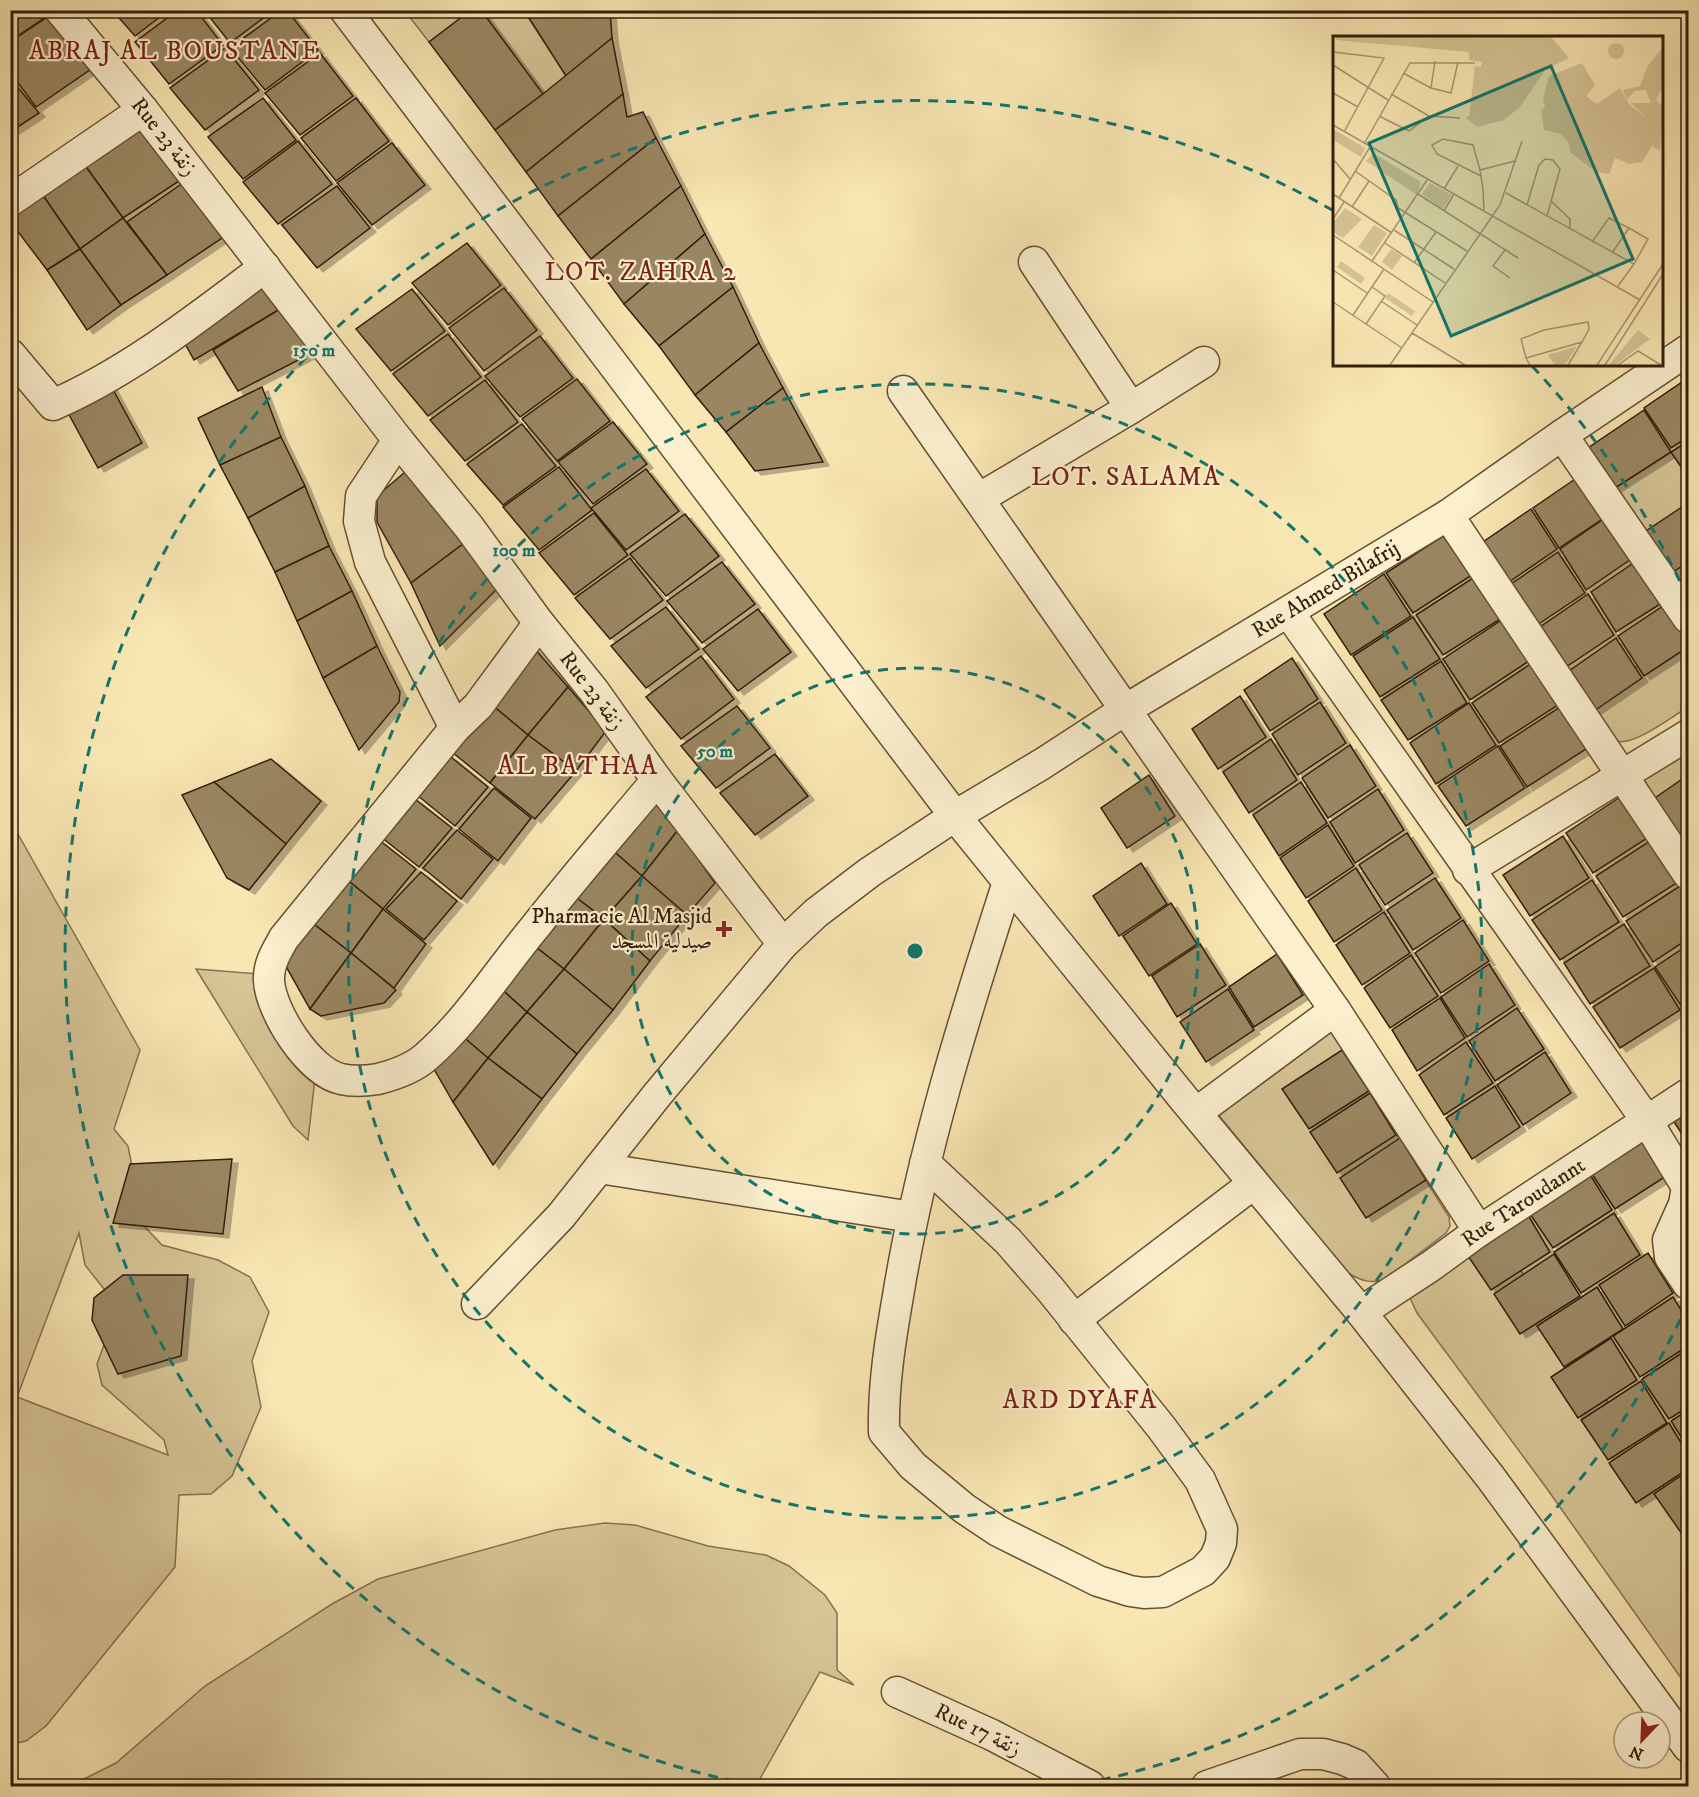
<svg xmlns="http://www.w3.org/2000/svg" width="1699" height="1797" viewBox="0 0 1699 1797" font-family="'IM FELL DW Pica',Amiri,serif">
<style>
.green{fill:#d7c596;stroke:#857250;stroke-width:1.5;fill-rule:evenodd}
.building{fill:#9a8762;stroke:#331e0a;stroke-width:1.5;filter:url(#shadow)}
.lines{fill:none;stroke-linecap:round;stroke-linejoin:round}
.street-casing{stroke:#645034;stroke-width:33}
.street{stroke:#fbefce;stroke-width:30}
.ring{fill:none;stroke:#0f766e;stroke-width:3;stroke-dasharray:10 8}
.poi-dot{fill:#8f2418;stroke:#fbefce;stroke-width:2}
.labels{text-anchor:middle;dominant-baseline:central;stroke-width:4.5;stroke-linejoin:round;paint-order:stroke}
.street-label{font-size:22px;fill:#331e0a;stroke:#fbefce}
.poi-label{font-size:22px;fill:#331e0a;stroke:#fbefce;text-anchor:end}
.quarter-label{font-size:26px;letter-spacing:1.5px;fill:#7a1f14;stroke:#fbefce}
.inset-road{fill:none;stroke:#aa976f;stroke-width:1.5}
.view{fill:#0f766e;fill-opacity:0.15;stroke:#0f766e;stroke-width:3}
.inset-edge{fill:none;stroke:#331e0a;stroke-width:3}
.centre{fill:#0f766e;stroke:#fbefce;stroke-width:3}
.ring-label{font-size:18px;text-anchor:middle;font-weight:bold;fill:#0f766e;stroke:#fbefce;stroke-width:4.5;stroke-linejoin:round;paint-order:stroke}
</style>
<defs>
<filter id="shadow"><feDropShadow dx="6" dy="4" stdDeviation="0" flood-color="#0004"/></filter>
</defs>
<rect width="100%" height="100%" fill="#f9e7b3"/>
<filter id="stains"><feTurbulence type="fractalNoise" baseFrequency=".00333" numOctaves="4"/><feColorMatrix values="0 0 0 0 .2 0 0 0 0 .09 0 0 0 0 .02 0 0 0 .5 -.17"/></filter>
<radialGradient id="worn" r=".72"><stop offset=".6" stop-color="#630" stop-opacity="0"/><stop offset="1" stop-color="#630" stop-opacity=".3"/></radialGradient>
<g class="green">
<polygon points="405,11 471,11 429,42"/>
<polygon points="481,11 524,11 566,76 543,94"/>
<polygon points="1671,452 1688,476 1688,598 1612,490"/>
<path d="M1685,634L1688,639V707C1673,716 1633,747 1616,741L1587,700Z"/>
<polygon points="1688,746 1688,795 1663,811 1641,775"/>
<path d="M10,820L140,1050L114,1129L128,1146L144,1226L162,1245L218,1260L250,1277L269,1312L252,1361L261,1407L232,1476L211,1494L179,1495L175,1567L46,1726L26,1741L11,1744ZM79,1233L85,1265L104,1289V1345L97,1364L102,1385L164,1440L168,1455L17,1397Z"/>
<polygon points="196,969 259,974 258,1000 270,1031 292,1059 315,1078 308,1140 293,1126"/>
<path d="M1330,1030L1449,1217L1450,1226L1446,1233L1387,1278C1372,1285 1362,1281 1348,1273L1216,1112Z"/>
<polygon points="1494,1230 1688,1523 1688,1688 1545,1486 1417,1313 1410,1298 1414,1290"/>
<polygon points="605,1523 635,1525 708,1546 766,1555 789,1566 825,1595 837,1613 837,1670 854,1685 820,1672 756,1786 70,1786 116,1763 205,1686 332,1604 378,1579 555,1530"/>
</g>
<g class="building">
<polygon points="10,10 52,10 53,12 10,41"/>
<polygon points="112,10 169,10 135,36"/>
<polygon points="178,10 196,10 223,45 169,84 135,42"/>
<polygon points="204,10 274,10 230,43"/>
<polygon points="282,10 287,10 318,50 265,90 230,48"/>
<polygon points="471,10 481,10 543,94 495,130 429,42"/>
<polygon points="524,10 610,10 612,38 566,76"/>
<polygon points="52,14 94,67 36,107 10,72 10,42"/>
<polygon points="612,38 623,94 526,172 495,130 543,94"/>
<polygon points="225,48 259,90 205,130 170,88"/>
<polygon points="320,53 353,96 300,135 265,93"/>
<polygon points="10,78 39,113 10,132"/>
<polygon points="623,94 627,117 643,112 656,138 558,216 526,172"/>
<polygon points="263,98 296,140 243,179 208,137"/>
<polygon points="356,98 389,141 336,181 301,138"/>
<polygon points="140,126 182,179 123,218 84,164"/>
<polygon points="656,138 681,186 591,259 558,216"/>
<polygon points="298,141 332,184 278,224 243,182"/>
<polygon points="392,143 425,185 372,225 337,183"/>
<polygon points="84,164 123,218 80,249 42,194"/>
<polygon points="183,183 225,236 167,275 127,222"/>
<polygon points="337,186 370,228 317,268 282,225"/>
<polygon points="681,186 705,234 624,304 591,259"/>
<polygon points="42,194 80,249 47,270 10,221 10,214"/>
<polygon points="123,218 167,275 121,305 80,249"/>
<polygon points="705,234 733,287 659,346 624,304"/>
<polygon points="467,243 501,285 448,325 412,283"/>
<polygon points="80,249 121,305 87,330 47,270"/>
<polygon points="261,284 280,309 194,360 183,340"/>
<polygon points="733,287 759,343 695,395 659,346"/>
<polygon points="504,288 537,330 484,371 449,328"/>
<polygon points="412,289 445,331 391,371 356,329"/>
<polygon points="280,309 314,352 238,391 213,350"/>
<polygon points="448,334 481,377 428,416 393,374"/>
<polygon points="540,336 573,378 520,417 485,376"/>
<polygon points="759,343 783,388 726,432 695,395"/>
<polygon points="1688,378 1688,437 1671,448 1644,408"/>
<polygon points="577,379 610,421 557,461 522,419"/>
<polygon points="485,380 518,422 465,461 430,420"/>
<polygon points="111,386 142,443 98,468 66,409"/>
<polygon points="262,387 281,437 220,465 198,418"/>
<polygon points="783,388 823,462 755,471 726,432"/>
<polygon points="1644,410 1671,452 1612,490 1585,450"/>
<polygon points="613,422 647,464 593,504 558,462"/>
<polygon points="522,424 556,466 503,505 467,464"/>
<polygon points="281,437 305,486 248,518 220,465"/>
<polygon points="1688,441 1688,477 1671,452"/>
<polygon points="559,467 592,510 539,550 503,507"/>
<polygon points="646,469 679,511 626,550 591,508"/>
<polygon points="405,472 463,544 411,583 377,522 377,496"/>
<polygon points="1581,475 1607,516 1559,548 1533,508"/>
<polygon points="305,486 329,546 275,572 248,518"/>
<polygon points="1688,503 1688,562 1670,574 1643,533"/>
<polygon points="1531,509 1557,549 1509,582 1483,542"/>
<polygon points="594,513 628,555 574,595 539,553"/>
<polygon points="685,514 719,556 666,596 630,554"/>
<polygon points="1608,516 1634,557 1586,590 1560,549"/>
<polygon points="1446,534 1472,575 1413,613 1386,573"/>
<polygon points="463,544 497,589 440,646 411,583"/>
<polygon points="329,546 352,591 297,621 275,572"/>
<polygon points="1558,552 1585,593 1537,625 1511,584"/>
<polygon points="630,558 663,600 610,639 575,598"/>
<polygon points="1638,560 1665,601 1616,632 1591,592"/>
<polygon points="722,562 755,604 702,643 667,601"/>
<polygon points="1384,574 1411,616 1351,655 1324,614"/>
<polygon points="1476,576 1502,618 1443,655 1416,615"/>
<polygon points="352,591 377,646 323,678 297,621"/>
<polygon points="1588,594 1614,635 1566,667 1540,627"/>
<polygon points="1666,604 1688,639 1688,647 1644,676 1618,636"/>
<polygon points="666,607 699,649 646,688 611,646"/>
<polygon points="758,609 791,652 738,691 703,649"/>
<polygon points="1413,617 1440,659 1380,697 1353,656"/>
<polygon points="1503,619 1529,661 1470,700 1443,659"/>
<polygon points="1616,638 1642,678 1594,711 1569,671"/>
<polygon points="377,646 400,692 399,702 359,750 323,678"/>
<polygon points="533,647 568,687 528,735 492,705"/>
<polygon points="701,656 734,699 681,739 646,697"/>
<polygon points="1292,658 1318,699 1270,731 1244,690"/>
<polygon points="1441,661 1467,703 1408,740 1381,700"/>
<polygon points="1532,663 1558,705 1499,743 1472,703"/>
<polygon points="568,687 606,731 576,771 528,735"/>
<polygon points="1240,696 1266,737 1218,769 1192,729"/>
<polygon points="1320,702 1346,743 1298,775 1272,734"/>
<polygon points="1469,703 1496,745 1436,784 1410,743"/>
<polygon points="492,705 528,735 490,783 452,752"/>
<polygon points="737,706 770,748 716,788 681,746"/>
<polygon points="1560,707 1586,749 1527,787 1500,746"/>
<polygon points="528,735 576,771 535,819 490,783"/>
<polygon points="1271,739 1297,780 1249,813 1223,772"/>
<polygon points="1350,745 1376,786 1328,818 1302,778"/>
<polygon points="1498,746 1525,788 1466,826 1438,786"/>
<polygon points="775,754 808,796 755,835 720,793"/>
<polygon points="451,757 488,787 455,826 417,795"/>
<polygon points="271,759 321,801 286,844 214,782"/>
<polygon points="1149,775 1175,816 1127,848 1101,808"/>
<polygon points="1688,775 1688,834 1681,839 1655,798"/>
<polygon points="214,782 286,844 249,890 227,878 182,795"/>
<polygon points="1301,782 1327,823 1279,856 1253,815"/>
<polygon points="494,788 531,818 498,861 459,829"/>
<polygon points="1378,789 1404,830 1355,863 1330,822"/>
<polygon points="1626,793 1652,835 1593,873 1566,833"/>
<polygon points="654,797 678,830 642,876 610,848"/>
<polygon points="415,799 452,828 419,867 381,837"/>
<polygon points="1328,825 1354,866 1306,898 1280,858"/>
<polygon points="457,830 493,859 461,899 423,868"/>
<polygon points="678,830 715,883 687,915 642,876"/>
<polygon points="1407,833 1433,873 1385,905 1359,865"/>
<polygon points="1563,836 1589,878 1530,916 1503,875"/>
<polygon points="1656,837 1683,879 1623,917 1596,876"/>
<polygon points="379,840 416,869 383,909 345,878"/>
<polygon points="610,848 642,876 604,919 573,895"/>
<polygon points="1141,863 1167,904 1119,936 1093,896"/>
<polygon points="1356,868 1382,910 1334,942 1308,901"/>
<polygon points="421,872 457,901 424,940 386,909"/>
<polygon points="642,876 687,915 650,961 604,919"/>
<polygon points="345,878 383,909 351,953 310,921"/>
<polygon points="1435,878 1461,918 1413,950 1387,910"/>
<polygon points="1592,880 1619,922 1560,960 1532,920"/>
<polygon points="1686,882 1688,886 1688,939 1653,962 1626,921"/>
<polygon points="573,895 604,919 564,969 532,944"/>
<polygon points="1171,903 1197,944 1149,976 1123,936"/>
<polygon points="383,909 426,944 394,988 351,953"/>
<polygon points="1384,912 1410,953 1362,985 1336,945"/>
<polygon points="604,919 650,961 613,1010 564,969"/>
<polygon points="1463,920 1489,961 1441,993 1415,953"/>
<polygon points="310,921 351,953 310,1009 283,961"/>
<polygon points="1624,924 1650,966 1590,1004 1564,963"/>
<polygon points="532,944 564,969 527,1012 498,986"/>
<polygon points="1200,944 1226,985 1177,1017 1152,976"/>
<polygon points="1688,945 1688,1003 1682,1007 1655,967"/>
<polygon points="351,953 396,990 384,1003 321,1016 310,1009"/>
<polygon points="1277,954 1303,995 1254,1027 1229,987"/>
<polygon points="1411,955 1438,996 1390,1028 1364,988"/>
<polygon points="1489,964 1515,1005 1467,1037 1441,997"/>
<polygon points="1654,968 1680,1010 1620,1048 1593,1007"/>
<polygon points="564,969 613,1010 577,1054 527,1012"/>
<polygon points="498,986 527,1012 488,1058 461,1035"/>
<polygon points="1228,989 1254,1030 1206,1062 1180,1022"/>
<polygon points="1440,998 1465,1038 1417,1071 1392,1030"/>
<polygon points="1517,1008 1544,1049 1495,1081 1469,1041"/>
<polygon points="527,1012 577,1054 542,1099 488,1058"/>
<polygon points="461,1035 488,1058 453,1102 434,1069"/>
<polygon points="1466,1042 1493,1083 1444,1115 1419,1075"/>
<polygon points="1342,1050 1369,1091 1309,1129 1282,1089"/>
<polygon points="1545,1052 1571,1093 1523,1125 1497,1085"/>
<polygon points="488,1058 542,1099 493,1165 453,1102"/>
<polygon points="1495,1086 1520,1127 1472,1159 1446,1118"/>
<polygon points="1370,1093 1396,1135 1337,1173 1310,1132"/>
<polygon points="1688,1112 1688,1143 1674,1122"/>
<polygon points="1648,1129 1674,1171 1615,1209 1588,1168"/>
<polygon points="1400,1138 1426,1180 1366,1218 1340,1178"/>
<polygon points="232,1159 223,1234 113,1223 130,1164"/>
<polygon points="1586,1168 1612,1210 1553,1248 1526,1208"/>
<polygon points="1525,1210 1550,1252 1491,1290 1464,1250"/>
<polygon points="1614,1213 1640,1255 1581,1293 1554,1252"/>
<polygon points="1648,1253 1673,1293 1625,1326 1599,1285"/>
<polygon points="1554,1254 1580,1296 1520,1334 1494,1294"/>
<polygon points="123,1275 188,1275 181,1356 118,1374 92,1320 94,1298"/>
<polygon points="1597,1287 1623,1329 1564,1367 1537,1326"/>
<polygon points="1673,1297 1688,1321 1688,1346 1640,1377 1613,1336"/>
<polygon points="1611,1338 1637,1380 1578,1418 1551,1377"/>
<polygon points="1688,1349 1688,1407 1669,1419 1642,1379"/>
<polygon points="1641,1381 1667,1423 1608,1460 1581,1420"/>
<polygon points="1688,1410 1688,1448 1671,1421"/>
<polygon points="1669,1423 1688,1454 1688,1469 1636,1503 1609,1463"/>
<polygon points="1688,1471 1688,1529 1682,1534 1654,1494"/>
</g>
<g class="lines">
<g class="street-casing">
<g id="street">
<polyline points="60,10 143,110 398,440 469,527 539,623 594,691 657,780 783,944"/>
<polyline points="345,10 955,816 1184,1099 1361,1312 1491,1478 1688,1747"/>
<polyline points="10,201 143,110"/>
<path d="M10,354L53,405C131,371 198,317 265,267"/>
<polyline points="903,391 1335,1010 1479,1231"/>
<polyline points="1131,408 1204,362"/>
<polyline points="1562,435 1688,618"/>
<polyline points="398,440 361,496 359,521 370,562 455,728"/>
<polyline points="980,498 1131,408 1034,262"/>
<polyline points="1448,515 1688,874"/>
<polyline points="1289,613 1647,1121 1687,1187 1684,1204 1668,1240 1670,1257 1688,1284"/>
<path d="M539,623L478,706L455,728L284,938C276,952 268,965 269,981C271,1012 309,1072 341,1079C353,1082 366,1081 378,1079C394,1075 414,1068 427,1056C467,1021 501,968 535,927C574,877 616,829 657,780"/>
<polyline points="1468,870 1688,735"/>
<polyline points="1196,1113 1335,1010"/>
<path d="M925,1163L1008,1241L1050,1289L1161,1427L1200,1480L1222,1529L1221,1543L1215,1558L1203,1571L1163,1592L1144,1593L1130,1591L1098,1581L998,1531L965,1509L913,1466L884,1432C883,1386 890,1342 898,1296C921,1155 964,1018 1008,882"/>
<polyline points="599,1168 912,1217"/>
<path id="s1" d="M477,1304L561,1216L657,1095L783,944L816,913L870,872L955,816L1042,764L1125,710L1448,515L1562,435L1688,350"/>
<path id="s2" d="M1361,1312L1431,1266L1479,1231L1688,1094"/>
<polyline points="1074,1320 1253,1184"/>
<polyline points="897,1692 992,1735 1090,1786"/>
<polyline points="1207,1786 1300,1754 1323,1754 1342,1759 1356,1765 1375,1786"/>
</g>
</g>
<use href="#street" class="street"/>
</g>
<g class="ring">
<circle cx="915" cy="951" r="283"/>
<circle cx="915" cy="951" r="567"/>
<path d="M1688 1303A850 850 0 0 1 1077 1785M753 1785A850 850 0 1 1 1334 211M1532 366A850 850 0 0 1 1688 599"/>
</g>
<path class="poi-dot" d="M721 920h6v6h6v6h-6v6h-6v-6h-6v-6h6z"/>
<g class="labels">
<g class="street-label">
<text transform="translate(164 137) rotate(52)">Rue 23 زنقة</text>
<text stroke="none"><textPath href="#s1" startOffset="1122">Rue Ahmed Bilafrij</textPath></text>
<text transform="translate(592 691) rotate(53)">Rue 23 زنقة</text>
<text stroke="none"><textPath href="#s2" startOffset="196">Rue Taroudannt</textPath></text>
<text transform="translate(978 1730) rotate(26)">Rue 17 زنقة</text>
</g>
<g class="poi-label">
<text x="712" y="916">Pharmacie Al Masjid<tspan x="712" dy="25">صيدلية المسجد</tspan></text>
</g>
<g class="quarter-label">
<text x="175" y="51">ABRAJ AL BOUSTANE</text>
<text x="641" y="272">LOT. ZAHRA 2</text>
<text x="1126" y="477">LOT. SALAMA</text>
<text x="578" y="766">AL BATHAA</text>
<text x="1080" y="1400">ARD DYAFA</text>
</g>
</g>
<g transform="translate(1333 36)">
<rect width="330" height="330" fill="#f9e7b3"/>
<path d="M3,1H218L236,22L212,34L187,71L171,84L144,91L132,81L136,80L142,30L148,31L149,26L136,24V16L3,4ZM275 15a8 8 0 1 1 16 0a8 8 0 1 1-16 0ZM330,11V50L323,64L330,71L327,115L319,110L309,126L296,128L282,122L276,138L263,136L237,116L236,107L228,98L211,94L208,75L212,70L210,63L216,40L249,27L262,49L253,60L264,68L287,52L296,68L316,84L298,67H318L313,54L302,55L294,63L290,54L307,50L314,31ZM0,93L32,112L28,121L0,104ZM40,117L88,146L84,159L33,125ZM97,147L119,159L110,173L89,158ZM12,172L29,183L10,202L0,196V187ZM41,189L54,197L39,220L25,211ZM58,213L69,220L59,234L49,226ZM8,225L32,242L28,248L4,231ZM55,257L82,275L79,280L52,262ZM305,294L317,303L282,329H276ZM244,310L232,329H222L215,319Z" fill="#d7c596"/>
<path class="inset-road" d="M0,16L51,22L11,96M0,29L55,64M70,37L98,52L118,57L125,26M98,52L102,25M0,57L25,71M58,58L96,80L127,82M46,80L76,95L96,80M0,89L307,264M31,108L77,27H142M0,123L17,143M147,134L182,125M22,135L63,164L65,172L134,215M148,140L104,118L99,109L110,103L140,109L147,134L148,140L150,154L151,174M111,153L125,130M173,157L301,228L285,250M0,158L59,197M85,158L185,222M6,162L37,111M218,165L237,183V193M194,169L206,129L212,123L220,124L227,133L214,180M19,171L36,145M111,175L121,158M0,183L11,166M61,194L121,233M0,199L100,266M259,206L276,182L296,192L315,203L301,228M52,207L112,247M172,214L160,230L177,242M279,217L296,192M39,225L94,144M81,227L103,196M0,234L34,257M48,265L84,289M0,266L69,312M20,279L51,233M33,288L52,260L39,251M79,297L132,329M193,322L188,303L211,294L255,286L256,293L249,306M57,329L167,169L189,105M197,329L193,322L249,306L235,329M264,329L330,228M272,329L330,238M285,329L305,315L328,329"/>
<path class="view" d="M218,30L300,223L118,300L36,107Z"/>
<rect width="330" height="330" class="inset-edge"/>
</g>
<circle cx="915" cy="951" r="9" class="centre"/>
<g class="ring-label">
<text x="314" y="356">150 m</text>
<text x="514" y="556">100 m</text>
<text x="715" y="757">50 m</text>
</g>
<rect width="1699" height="1797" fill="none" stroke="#f9e7b3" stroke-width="36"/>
<rect x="12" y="12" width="1675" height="1773" fill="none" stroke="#331e0a" stroke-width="3"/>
<rect x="18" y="18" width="1663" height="1761" fill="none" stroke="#331e0a" stroke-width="1.5"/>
<g transform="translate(1642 1740) rotate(203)"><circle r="28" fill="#fbefce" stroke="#ab9b80" stroke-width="1.5"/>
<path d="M0-4.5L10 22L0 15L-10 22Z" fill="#8f2418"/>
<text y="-9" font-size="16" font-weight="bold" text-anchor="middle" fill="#331e0a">N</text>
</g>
<rect width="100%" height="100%" filter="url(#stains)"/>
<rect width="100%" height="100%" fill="url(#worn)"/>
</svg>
